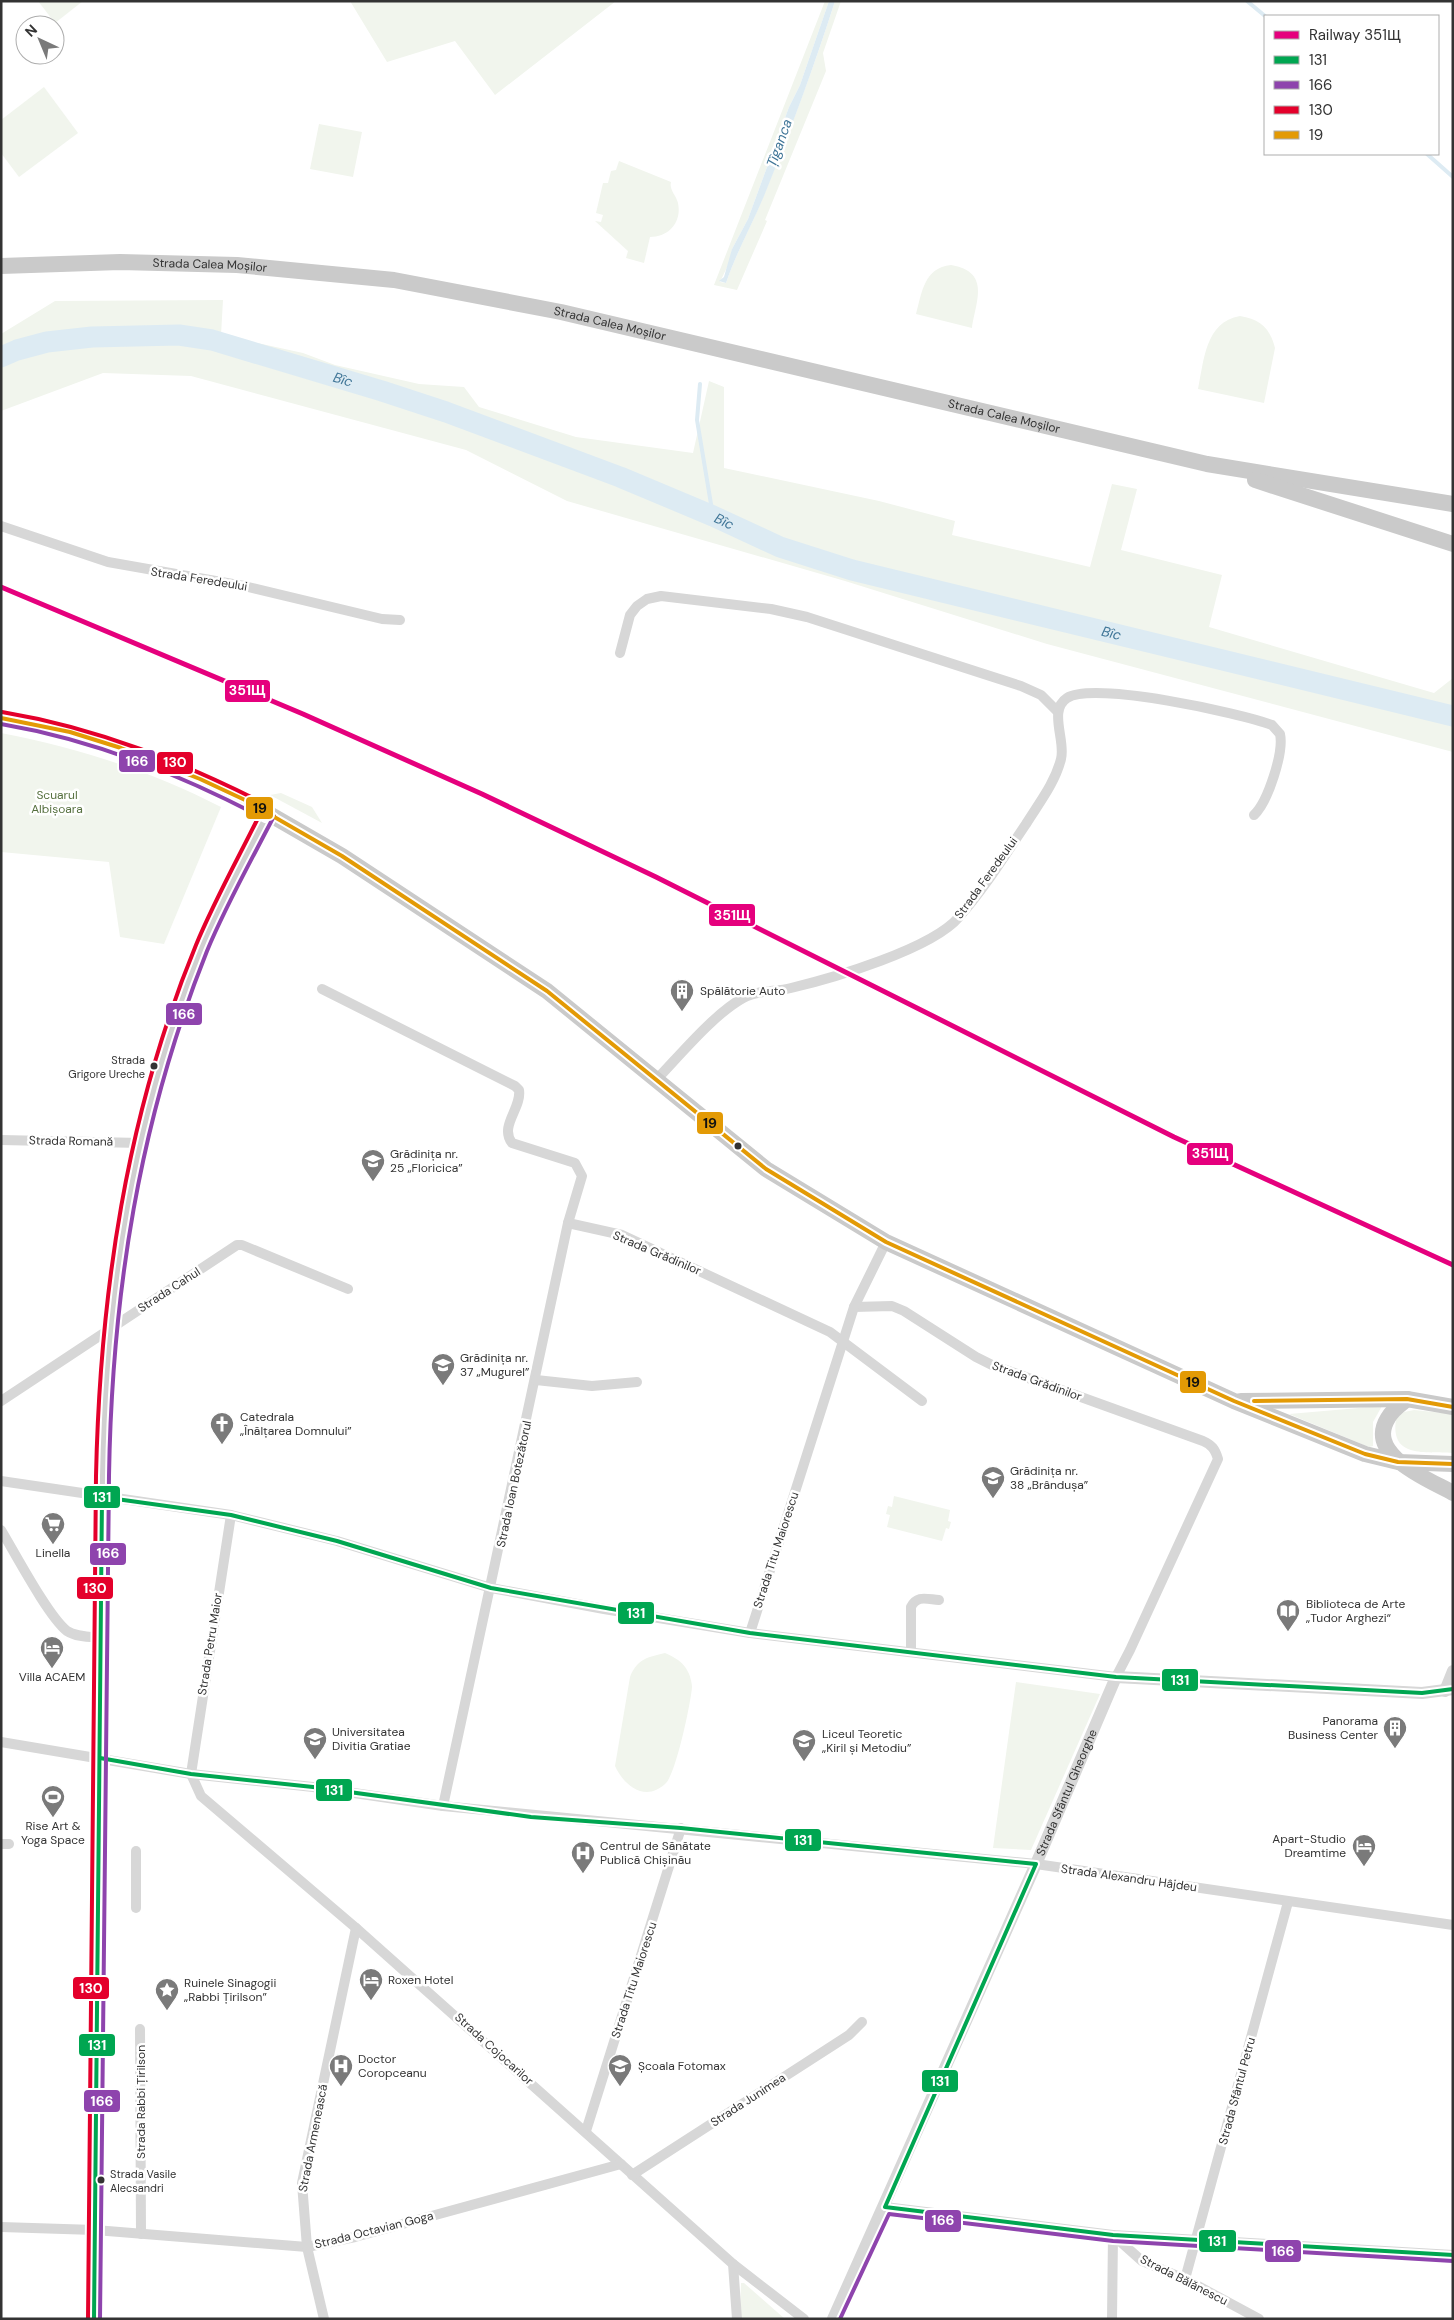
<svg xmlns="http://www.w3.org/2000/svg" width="1454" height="2320" viewBox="0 0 1454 2320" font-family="'DM Sans',sans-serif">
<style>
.green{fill:#f1f5ed}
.water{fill:#ddebf3}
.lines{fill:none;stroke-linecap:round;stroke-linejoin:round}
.stream{stroke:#ddebf3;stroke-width:4}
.river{stroke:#ddebf3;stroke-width:21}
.minor{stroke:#d7d7d7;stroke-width:10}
.tertiary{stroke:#d7d7d7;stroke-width:12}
.secondary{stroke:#d0d0d0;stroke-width:14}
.primary{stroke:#cacaca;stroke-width:16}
.bus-1-casing{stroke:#fff;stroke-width:8}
.bus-2-casing{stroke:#fff;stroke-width:8}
.bus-3-casing{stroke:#fff;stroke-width:8}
.bus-4-casing{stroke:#fff;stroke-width:8}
.bus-1{stroke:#00a651;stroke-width:4}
.bus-2{stroke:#8e44ad;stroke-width:4}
.bus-3{stroke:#e4002b;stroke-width:4}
.bus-4{stroke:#e39a05;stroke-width:4}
.rail-1-casing{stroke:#fff;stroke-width:9}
.rail-1{stroke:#e5007d;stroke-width:5}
.bus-dot{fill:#333;stroke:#fff;stroke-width:2}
.labels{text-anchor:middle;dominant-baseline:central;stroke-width:5;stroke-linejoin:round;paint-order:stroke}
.bus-label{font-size:11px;fill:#333;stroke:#fff;text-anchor:end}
.street-label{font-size:12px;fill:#333;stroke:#fff}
.park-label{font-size:12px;fill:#56703f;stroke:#fff}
.poi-label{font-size:12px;fill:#333;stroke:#fff;text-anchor:start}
.water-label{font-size:14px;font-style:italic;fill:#3f7597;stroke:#fff}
.line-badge{stroke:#fff;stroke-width:2}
.badge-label{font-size:14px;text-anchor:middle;font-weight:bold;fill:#fff}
.pale-badge-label{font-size:14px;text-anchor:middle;font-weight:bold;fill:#111}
</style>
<rect width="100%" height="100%" fill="#fff"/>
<g class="green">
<polygon points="38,1 83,1 55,23"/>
<polygon points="350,1 616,1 495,95 455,41 387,62"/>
<path d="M825,1H829L800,85L789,107L748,219L732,249L730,261L720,282L726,283C736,253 752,225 764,195C790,131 814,67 835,1H841L823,53L826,71L765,220L767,221L737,290L714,285Z"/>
<polygon points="44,87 78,133 19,177 1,153 1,120"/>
<polygon points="319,124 362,132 353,177 310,169"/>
<path d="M619,161L671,182C669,190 676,195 678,203C682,222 669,237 650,237L644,263L626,258L628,251L595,221L601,222L603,215L596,213L603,183H608L611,171L616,170Z"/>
<path d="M951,265C991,272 976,301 972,328L916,314C922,292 924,268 951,265Z"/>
<polygon points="223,300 221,335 303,353 335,365 419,384 464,387 479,407 576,437 693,453 709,381 724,387 724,468 879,501 955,521 952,535 1090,567 1112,484 1137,489 1121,550 1222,575 1209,627 1434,693 1453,678 1453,752 1047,644 845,581 567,501 466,450 191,376 103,373 1,411 1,334 55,301"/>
<path d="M1240,316C1260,319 1270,328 1275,348L1264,403L1198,389C1204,361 1205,322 1240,316Z"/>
<path d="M1,733C78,748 151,771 221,807L164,944L120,937L109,862L1,852Z"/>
<polygon points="281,793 312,807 322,823 270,795"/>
<polygon points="1382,1406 1373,1422 1373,1446 1369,1447 1289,1414"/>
<path d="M1414,1410L1453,1414V1453C1425,1451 1390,1459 1396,1419L1404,1412Z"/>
<polygon points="894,1496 950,1510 948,1521 951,1522 949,1529 946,1528 942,1541 887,1527 890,1515 886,1514 888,1506 892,1507"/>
<path d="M665,1653C674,1657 684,1662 688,1672C690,1675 692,1683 692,1687C691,1702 676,1773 666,1783C646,1803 624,1786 615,1766L630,1677C637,1659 648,1657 665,1653Z"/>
<polygon points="1016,1682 1100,1694 1031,1850 993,1848"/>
<polygon points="741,2283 744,2283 785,2319 740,2319"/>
</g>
<path class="water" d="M829,1H835C814,67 790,132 764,196C752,225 736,253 726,283L719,281L724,277L732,249L748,219L789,107L800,85Z"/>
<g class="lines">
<g class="stream">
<polyline points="1247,1 1265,16"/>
<polyline points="1427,154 1453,177"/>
<polyline points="700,384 697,420 713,516"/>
</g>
<path class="river" id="s1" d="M1,357L17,350L47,342L92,337L179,335L212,340L382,391L446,412L620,477L713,516L780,547L852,570L1453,716"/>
<g class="minor">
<polyline points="1,526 108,562 244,586 382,619 400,620"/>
<polyline points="620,653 630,615 637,606 647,599 661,596 771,609 807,617 1021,686 1041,695 1058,712"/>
<path d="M322,989L515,1086L519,1090C522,1108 499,1126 512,1143L575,1163L582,1176L568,1223L443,1806"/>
<path d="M657,1079C680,1055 714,1014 743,998C758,990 775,992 791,988C833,978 932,949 959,917C984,889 1005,855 1026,824C1039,803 1055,783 1061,759C1066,741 1048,710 1067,698C1094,681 1240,713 1272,725L1280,734C1284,752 1268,802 1254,815"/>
<polyline points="1,1140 141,1143"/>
<polyline points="568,1223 622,1235 830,1332 922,1401"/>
<polyline points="536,1380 592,1386 637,1382"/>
<polyline points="1,1401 237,1245 242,1245 348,1289"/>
<path d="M1,1481L231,1515L337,1541L491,1588L604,1609L750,1633L1116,1677L1130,1650L1218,1459C1215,1449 1212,1445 1203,1441L992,1365L976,1357L904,1311L892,1306L854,1307"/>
<polyline points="231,1515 191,1774 201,1796 356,1928 733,2264 804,2319"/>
<path d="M1,1530C15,1553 48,1616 67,1631C76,1637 90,1637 101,1638"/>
<polyline points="750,1633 854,1307 886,1242"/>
<path d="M911,1652V1607C917,1595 926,1599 939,1600"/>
<polyline points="1,1742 191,1774 313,1787 443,1806 1036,1864 1453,1925"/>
<polyline points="1,1844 9,1844"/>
<polyline points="136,1851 136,1908"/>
<polyline points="140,2029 141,2234"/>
<polyline points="586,2131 681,1828"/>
<polyline points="632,2175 849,2035 862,2022"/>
<polyline points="885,2207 1113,2235 1453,2255"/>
<polyline points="1,2227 95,2230 307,2247 355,2237 621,2164"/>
<polyline points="1113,2235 1142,2261 1185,2279 1259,2319"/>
<polyline points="733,2264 737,2319"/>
<polyline points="1185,2279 1288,1902"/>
<polyline points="324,2319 307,2247 302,2183 356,1928"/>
<polyline points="1112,2319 1113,2235"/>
</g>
<g class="tertiary">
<polyline points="1445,1691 1453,1671"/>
<path id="s2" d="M833,2319L1036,1864L1116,1677L1422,1693L1453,1689"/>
</g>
<path class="secondary" d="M94,2319L102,1497C103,1441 104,1386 109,1331C121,1201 153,1069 201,949C220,902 246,858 268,813"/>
<g class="primary">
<path id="s3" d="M1,266L120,262L237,265L394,280L561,312L1207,464L1453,504"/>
<polyline points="1255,480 1453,544"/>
<polyline points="1,718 70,732 121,748 200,779 245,800 342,856 547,991 766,1169 886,1242 1234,1401 1365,1454 1398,1462 1453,1464"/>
<path d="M1407,1399C1401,1404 1392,1410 1388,1418C1365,1455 1428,1479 1453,1493"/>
<polyline points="1241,1401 1407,1399 1453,1407"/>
</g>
<g class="bus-1-casing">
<g id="bus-1">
<polyline points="100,1758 191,1774 313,1787 531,1817 681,1828 1036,1864 885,2207 1113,2235 1453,2255"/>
<polyline points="94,2319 102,1497 231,1515 337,1541 491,1588 750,1633 1116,1677 1422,1693 1453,1689"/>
</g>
</g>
<g class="bus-2-casing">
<g id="bus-2">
<path d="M1,724C95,740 181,775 265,819"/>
<path d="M100,2319L109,1476C112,1294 139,1121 207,951C226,905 251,861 274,816"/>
<polyline points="840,2319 889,2214 1113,2241 1453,2261"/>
</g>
</g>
<g class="bus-3-casing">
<g id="bus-3">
<path d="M2,712C98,728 185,763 271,807"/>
<path d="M88,2319L96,1476C100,1294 126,1115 196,945C215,899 240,855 262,810"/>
</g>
</g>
<g class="bus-4-casing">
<g id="bus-4">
<polyline points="1,718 70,732 121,748 200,779 245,800 342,856 547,991 766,1169 886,1242 1234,1401 1365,1454 1398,1462 1453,1464"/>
<polyline points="1254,1401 1407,1399 1453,1407"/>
</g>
</g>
<use href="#bus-1" class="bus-1"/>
<use href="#bus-2" class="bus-2"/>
<use href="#bus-3" class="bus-3"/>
<use href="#bus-4" class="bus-4"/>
<g class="rail-1-casing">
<polyline id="rail-1" points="1,587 303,714 482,794 656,877 1174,1137 1453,1265"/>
</g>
<use href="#rail-1" class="rail-1"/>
</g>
<defs>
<g id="building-pin" transform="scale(1.25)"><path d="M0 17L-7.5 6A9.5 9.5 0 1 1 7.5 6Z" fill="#7a7a7a" stroke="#fff"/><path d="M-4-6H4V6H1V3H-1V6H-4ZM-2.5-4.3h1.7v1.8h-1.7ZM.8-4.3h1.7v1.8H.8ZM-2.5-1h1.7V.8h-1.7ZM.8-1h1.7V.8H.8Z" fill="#fff"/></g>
<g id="school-pin" transform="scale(1.25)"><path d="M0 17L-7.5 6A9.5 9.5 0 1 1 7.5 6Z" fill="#7a7a7a" stroke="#fff"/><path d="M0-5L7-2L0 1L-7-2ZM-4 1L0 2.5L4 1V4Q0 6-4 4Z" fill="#fff"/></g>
<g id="church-pin" transform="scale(1.25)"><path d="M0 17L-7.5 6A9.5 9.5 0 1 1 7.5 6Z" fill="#7a7a7a" stroke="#fff"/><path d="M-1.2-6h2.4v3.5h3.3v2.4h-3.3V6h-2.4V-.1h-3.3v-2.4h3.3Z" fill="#fff"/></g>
<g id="supermarket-pin" transform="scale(1.25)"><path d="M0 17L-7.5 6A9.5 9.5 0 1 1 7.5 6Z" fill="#7a7a7a" stroke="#fff"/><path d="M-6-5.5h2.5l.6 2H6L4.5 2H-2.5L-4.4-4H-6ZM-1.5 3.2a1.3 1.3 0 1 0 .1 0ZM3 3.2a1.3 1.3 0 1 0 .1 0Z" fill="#fff"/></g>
<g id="library-pin" transform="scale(1.25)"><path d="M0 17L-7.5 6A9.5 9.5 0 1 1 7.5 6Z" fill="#7a7a7a" stroke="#fff"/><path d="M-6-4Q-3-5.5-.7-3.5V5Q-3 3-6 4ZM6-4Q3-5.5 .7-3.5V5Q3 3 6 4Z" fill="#fff"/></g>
<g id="hotel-pin" transform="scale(1.25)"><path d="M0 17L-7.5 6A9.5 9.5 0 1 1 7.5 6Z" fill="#7a7a7a" stroke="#fff"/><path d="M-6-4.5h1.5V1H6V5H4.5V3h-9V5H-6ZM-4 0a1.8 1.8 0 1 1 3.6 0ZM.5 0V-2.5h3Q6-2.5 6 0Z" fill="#fff"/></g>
<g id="university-pin" transform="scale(1.25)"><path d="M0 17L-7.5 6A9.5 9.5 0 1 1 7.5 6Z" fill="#7a7a7a" stroke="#fff"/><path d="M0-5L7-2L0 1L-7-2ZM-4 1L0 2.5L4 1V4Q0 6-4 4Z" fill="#fff"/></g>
<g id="stadium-pin" transform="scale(1.25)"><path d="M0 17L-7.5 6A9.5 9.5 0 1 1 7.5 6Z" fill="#7a7a7a" stroke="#fff"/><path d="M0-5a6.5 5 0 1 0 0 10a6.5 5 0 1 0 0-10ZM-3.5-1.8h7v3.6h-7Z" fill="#fff"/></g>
<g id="hospital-pin" transform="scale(1.25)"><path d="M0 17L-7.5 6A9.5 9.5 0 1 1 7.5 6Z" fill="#7a7a7a" stroke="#fff"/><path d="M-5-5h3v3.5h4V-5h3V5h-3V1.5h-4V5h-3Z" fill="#fff"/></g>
<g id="sight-pin" transform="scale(1.25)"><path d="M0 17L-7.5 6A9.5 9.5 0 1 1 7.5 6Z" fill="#7a7a7a" stroke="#fff"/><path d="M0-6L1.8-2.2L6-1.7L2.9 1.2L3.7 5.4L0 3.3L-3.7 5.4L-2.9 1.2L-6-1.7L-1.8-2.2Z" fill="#fff"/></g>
</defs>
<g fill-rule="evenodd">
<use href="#building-pin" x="682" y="991"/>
<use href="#school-pin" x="373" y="1161"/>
<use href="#school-pin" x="443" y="1365"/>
<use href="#church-pin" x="222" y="1424"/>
<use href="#school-pin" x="993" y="1478"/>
<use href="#supermarket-pin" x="53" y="1524"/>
<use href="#library-pin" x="1288" y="1611"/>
<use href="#hotel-pin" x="52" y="1648"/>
<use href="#building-pin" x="1395" y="1728"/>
<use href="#university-pin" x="315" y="1739"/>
<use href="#school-pin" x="804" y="1741"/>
<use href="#stadium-pin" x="53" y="1797"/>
<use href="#hotel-pin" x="1364" y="1846"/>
<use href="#hospital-pin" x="583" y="1853"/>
<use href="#hotel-pin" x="371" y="1980"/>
<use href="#sight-pin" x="167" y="1990"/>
<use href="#hospital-pin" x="341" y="2066"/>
<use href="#school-pin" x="620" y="2066"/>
</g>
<g class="bus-dot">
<circle cx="154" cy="1066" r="4.5"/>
<circle cx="738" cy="1146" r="4.5"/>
<circle cx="101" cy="2180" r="4.5"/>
</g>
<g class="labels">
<g class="bus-label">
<text x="145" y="1060">Strada<tspan x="145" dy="14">Grigore Ureche</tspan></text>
<text x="110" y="2174" text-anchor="start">Strada Vasile<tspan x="110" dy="14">Alecsandri</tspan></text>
</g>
<g class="street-label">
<text stroke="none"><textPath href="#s3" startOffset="209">Strada Calea Moșilor</textPath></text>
<text stroke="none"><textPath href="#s3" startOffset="614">Strada Calea Moșilor</textPath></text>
<text stroke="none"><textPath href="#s3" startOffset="1019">Strada Calea Moșilor</textPath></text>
<text transform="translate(199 579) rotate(9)">Strada Feredeului</text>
<text transform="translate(986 878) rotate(-54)">Strada Feredeului</text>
<text transform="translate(71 1141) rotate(1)">Strada Romană</text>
<text transform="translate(657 1253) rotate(23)">Strada Grădinilor</text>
<text transform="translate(169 1290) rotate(-33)">Strada Cahul</text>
<text transform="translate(1037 1381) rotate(20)">Strada Grădinilor</text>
<text transform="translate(514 1484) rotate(-78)">Strada Ioan Botezătorul</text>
<text transform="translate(776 1550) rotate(-72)">Strada Titu Maiorescu</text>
<text transform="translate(210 1644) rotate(-81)">Strada Petru Maior</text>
<text stroke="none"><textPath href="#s2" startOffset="576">Strada Sfântul Gheorghe</textPath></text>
<text transform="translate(1129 1878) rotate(8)">Strada Alexandru Hâjdeu</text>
<text transform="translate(634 1980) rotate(-72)">Strada Titu Maiorescu</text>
<text transform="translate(494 2049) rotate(42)">Strada Cojocarilor</text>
<text transform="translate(1237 2091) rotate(-75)">Strada Sfântul Petru</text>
<text transform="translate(748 2100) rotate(-33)">Strada Junimea</text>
<text transform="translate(141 2102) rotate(-90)">Strada Rabbi Țirilson</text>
<text transform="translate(313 2138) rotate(-79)">Strada Armenească</text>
<text transform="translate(374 2230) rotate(-14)">Strada Octavian Goga</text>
<text transform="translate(1184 2280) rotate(27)">Strada Bălănescu</text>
</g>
<g class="park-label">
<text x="57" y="795">Scuarul<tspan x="57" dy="14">Albișoara</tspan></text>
</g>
<g class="poi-label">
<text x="700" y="991">Spălătorie Auto</text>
<text x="390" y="1154">Grădinița nr.<tspan x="390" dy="14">25 „Floricica”</tspan></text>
<text x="460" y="1358">Grădinița nr.<tspan x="460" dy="14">37 „Mugurel”</tspan></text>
<text x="240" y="1417">Catedrala<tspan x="240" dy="14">„Înălțarea Domnului”</tspan></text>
<text x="1010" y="1471">Grădinița nr.<tspan x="1010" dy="14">38 „Brândușa”</tspan></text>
<text x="53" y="1553" text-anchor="middle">Linella</text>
<text x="1306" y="1604">Biblioteca de Arte<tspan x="1306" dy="14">„Tudor Arghezi“</tspan></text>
<text x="52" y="1677" text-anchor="middle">Villa ACAEM</text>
<text x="1378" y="1721" text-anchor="end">Panorama<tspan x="1378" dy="14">Business Center</tspan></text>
<text x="332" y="1732">Universitatea<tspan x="332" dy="14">Divitia Gratiae</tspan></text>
<text x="822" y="1734">Liceul Teoretic<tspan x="822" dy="14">„Kiril și Metodiu”</tspan></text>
<text x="53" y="1826" text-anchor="middle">Rise Art &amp;<tspan x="53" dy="14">Yoga Space</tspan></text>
<text x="1346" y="1839" text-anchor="end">Apart-Studio<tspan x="1346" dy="14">Dreamtime</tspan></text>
<text x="600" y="1846">Centrul de Sănătate<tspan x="600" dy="14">Publică Chișinău</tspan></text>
<text x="388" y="1980">Roxen Hotel</text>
<text x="184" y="1983">Ruinele Sinagogii<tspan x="184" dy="14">„Rabbi Țirilson”</tspan></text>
<text x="358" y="2059">Doctor<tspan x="358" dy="14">Coropceanu</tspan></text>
<text x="638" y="2066">Școala Fotomax</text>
</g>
<g class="water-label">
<text transform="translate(779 143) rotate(-70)">Țîganca</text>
<text stroke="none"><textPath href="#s1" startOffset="351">Bîc</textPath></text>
<text stroke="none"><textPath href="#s1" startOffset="758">Bîc</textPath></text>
<text stroke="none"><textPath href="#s1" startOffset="1162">Bîc</textPath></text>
</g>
</g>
<g class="line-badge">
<rect x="224" y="679" width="47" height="24" rx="5" fill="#e5007d"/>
<rect x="118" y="749" width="38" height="24" rx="5" fill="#8e44ad"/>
<rect x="156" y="751" width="38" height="24" rx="5" fill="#e4002b"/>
<rect x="245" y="796" width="29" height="24" rx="5" fill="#e39a05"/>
<rect x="708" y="903" width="48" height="24" rx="5" fill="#e5007d"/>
<rect x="165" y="1002" width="38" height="24" rx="5" fill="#8e44ad"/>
<rect x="696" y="1111" width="28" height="24" rx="5" fill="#e39a05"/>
<rect x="1186" y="1142" width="48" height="24" rx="5" fill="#e5007d"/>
<rect x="1179" y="1370" width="28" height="24" rx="5" fill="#e39a05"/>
<rect x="83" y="1485" width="38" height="24" rx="5" fill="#00a651"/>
<rect x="89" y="1542" width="38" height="24" rx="5" fill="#8e44ad"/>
<rect x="76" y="1576" width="38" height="24" rx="5" fill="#e4002b"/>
<rect x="617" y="1601" width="38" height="24" rx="5" fill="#00a651"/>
<rect x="1161" y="1668" width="38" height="24" rx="5" fill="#00a651"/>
<rect x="315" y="1778" width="38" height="24" rx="5" fill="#00a651"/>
<rect x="784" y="1828" width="38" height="24" rx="5" fill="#00a651"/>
<rect x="72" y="1976" width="38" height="24" rx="5" fill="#e4002b"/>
<rect x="78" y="2033" width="38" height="24" rx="5" fill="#00a651"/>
<rect x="921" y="2069" width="38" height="24" rx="5" fill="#00a651"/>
<rect x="83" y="2089" width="38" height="24" rx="5" fill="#8e44ad"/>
<rect x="924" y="2209" width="38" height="24" rx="5" fill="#8e44ad"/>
<rect x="1198" y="2229" width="39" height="24" rx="5" fill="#00a651"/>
<rect x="1264" y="2239" width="38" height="24" rx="5" fill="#8e44ad"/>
</g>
<g class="badge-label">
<text x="247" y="695">351Щ</text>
<text x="137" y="766">166</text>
<text x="175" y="767">130</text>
<text x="732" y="920">351Щ</text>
<text x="184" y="1019">166</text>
<text x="1210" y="1158">351Щ</text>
<text x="102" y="1502">131</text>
<text x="108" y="1558">166</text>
<text x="95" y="1593">130</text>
<text x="636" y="1618">131</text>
<text x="1180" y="1685">131</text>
<text x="334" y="1795">131</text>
<text x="803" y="1845">131</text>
<text x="91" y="1993">130</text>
<text x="97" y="2050">131</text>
<text x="940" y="2086">131</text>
<text x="102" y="2106">166</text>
<text x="943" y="2225">166</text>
<text x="1217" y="2246">131</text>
<text x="1283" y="2256">166</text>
</g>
<g class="pale-badge-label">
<text x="260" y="813">19</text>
<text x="710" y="1128">19</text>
<text x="1193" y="1387">19</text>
</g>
<rect width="1454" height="2320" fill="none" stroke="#333333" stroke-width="5"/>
<rect x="1264" y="15" width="175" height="140" fill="#ffffff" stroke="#adadad"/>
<rect x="1274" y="31" width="25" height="8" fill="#e5007d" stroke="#adadad"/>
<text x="1309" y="40" font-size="15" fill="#333333">Railway 351Щ</text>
<rect x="1274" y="56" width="25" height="8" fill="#00a651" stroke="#adadad"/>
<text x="1309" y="65" font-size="15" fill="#333333">131</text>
<rect x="1274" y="81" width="25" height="8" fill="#8e44ad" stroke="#adadad"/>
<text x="1309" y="90" font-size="15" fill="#333333">166</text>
<rect x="1274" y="106" width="25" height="8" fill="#e4002b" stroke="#adadad"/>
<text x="1309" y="115" font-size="15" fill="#333333">130</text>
<rect x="1274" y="131" width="25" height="8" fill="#e39a05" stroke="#adadad"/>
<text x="1309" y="140" font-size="15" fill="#333333">19</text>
<g transform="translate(40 40) rotate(316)"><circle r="24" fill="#ffffff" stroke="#adadad"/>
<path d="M0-4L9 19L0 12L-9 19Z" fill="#7a7a7a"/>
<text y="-8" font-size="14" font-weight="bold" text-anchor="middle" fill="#333333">N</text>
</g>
</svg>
